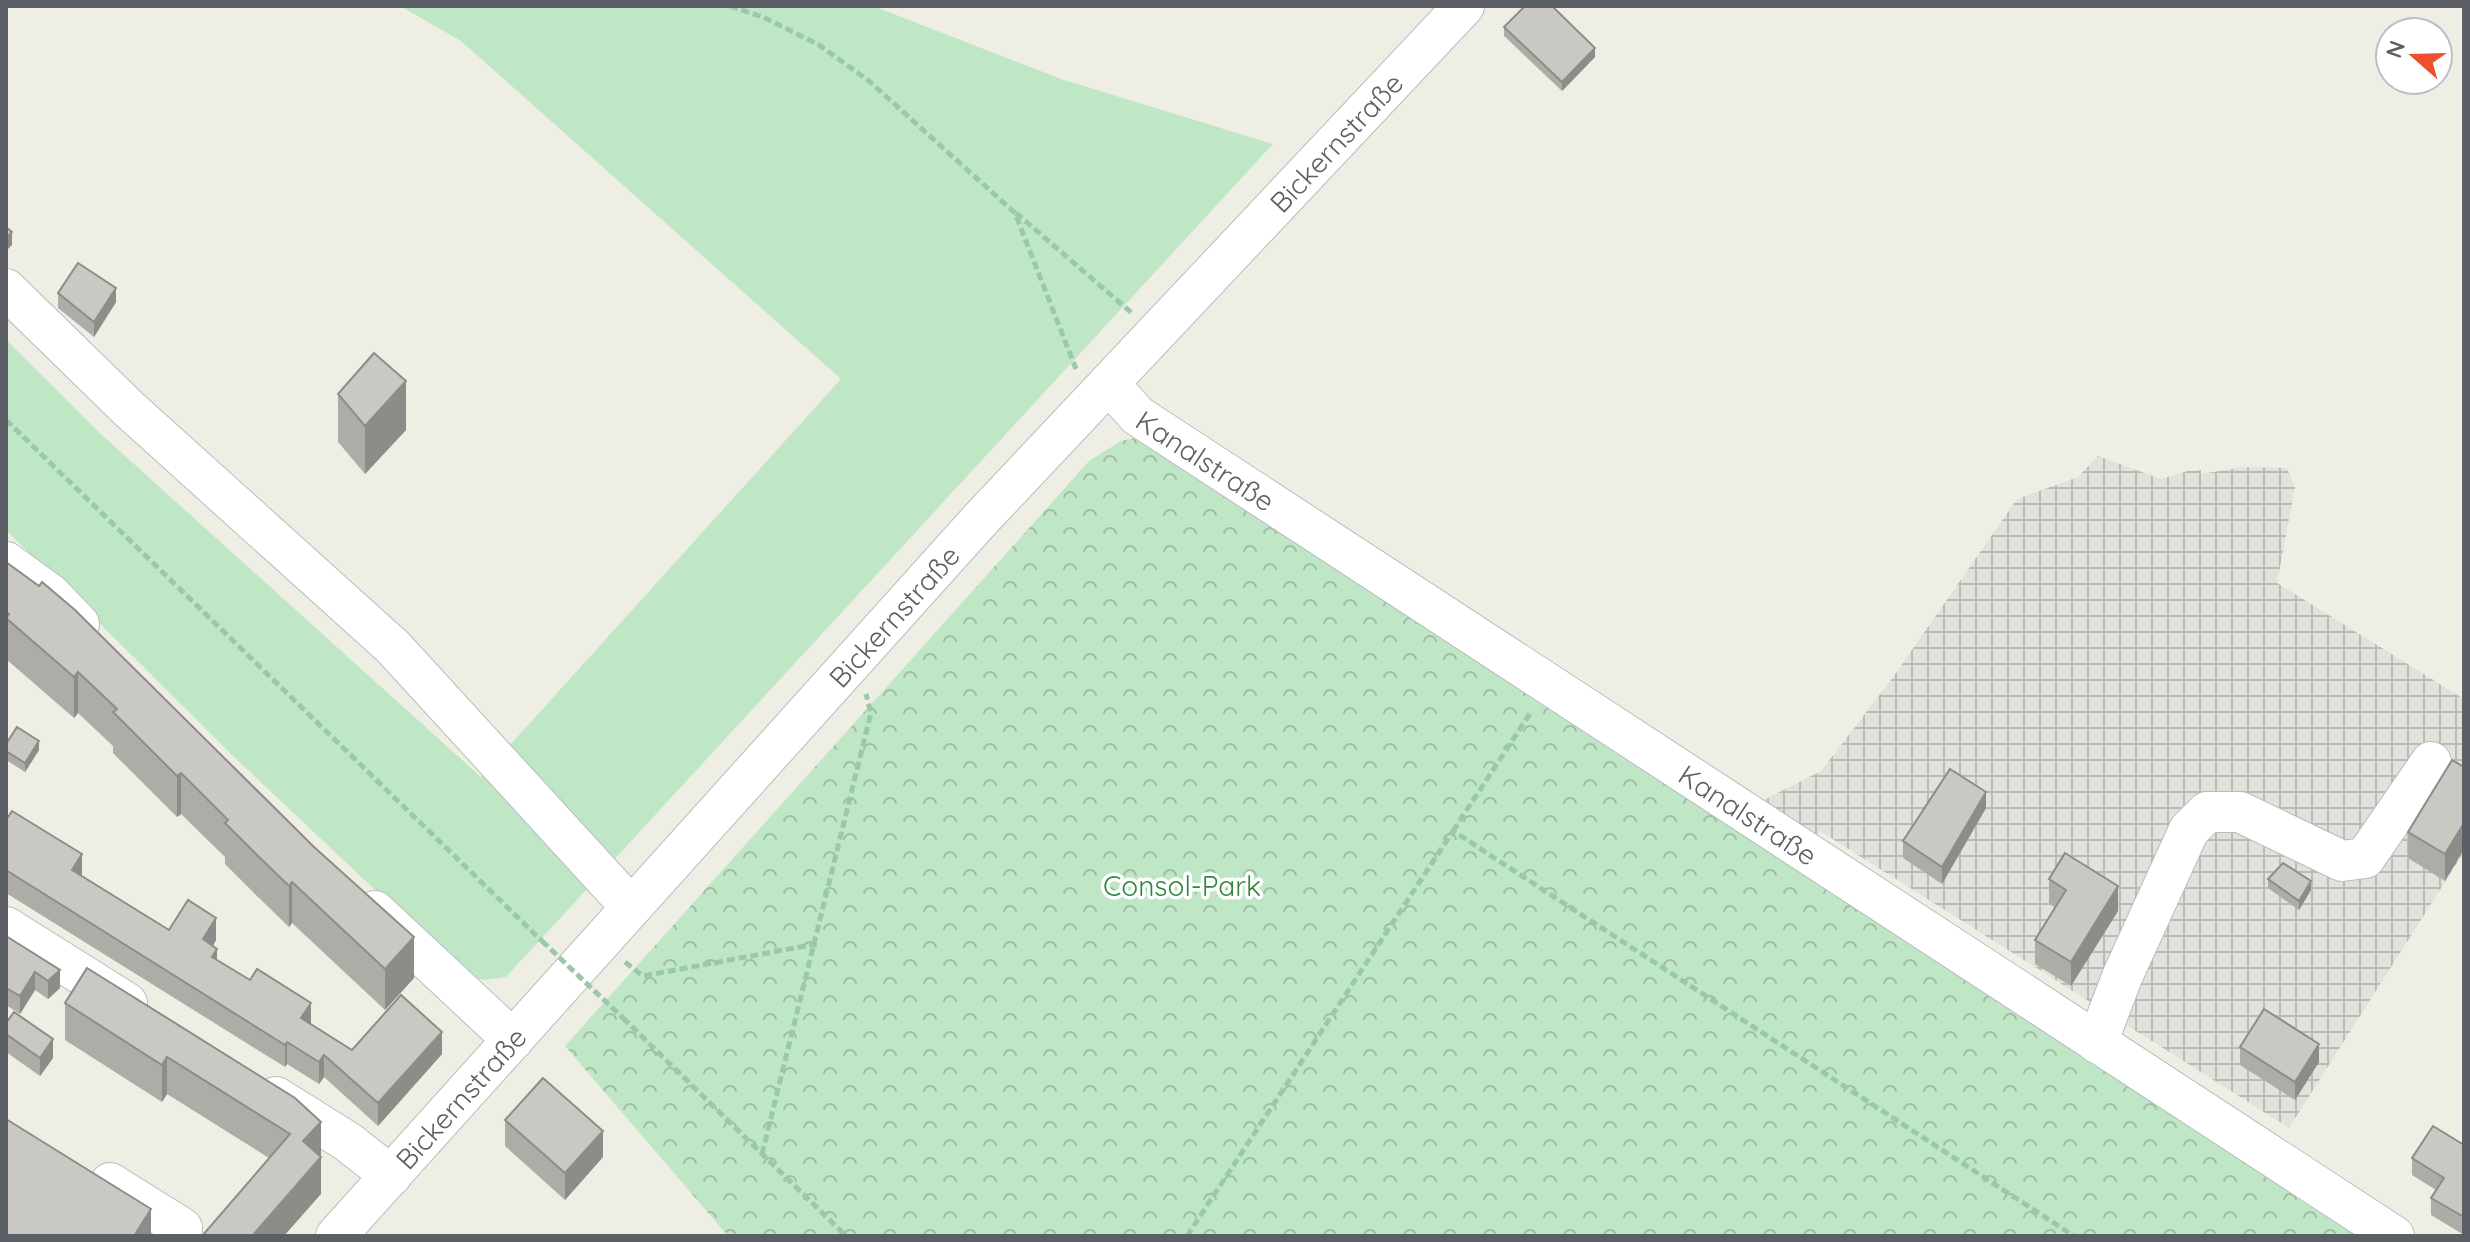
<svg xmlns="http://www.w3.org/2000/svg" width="2470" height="1242" viewBox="0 0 2470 1242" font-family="Quicksand,sans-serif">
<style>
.industrial{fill:url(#industrial-grid)}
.grass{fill:#c0e7c5}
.forest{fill:url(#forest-crowns)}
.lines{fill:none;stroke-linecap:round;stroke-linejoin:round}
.minor-casing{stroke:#b9bcc1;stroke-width:42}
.path{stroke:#99c8ac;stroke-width:5;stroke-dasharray:8 4;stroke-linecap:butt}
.minor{stroke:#fff;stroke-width:40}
.path-bridge{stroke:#99c8ac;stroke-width:5;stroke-dasharray:8 4;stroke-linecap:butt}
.wall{fill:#aeaca7}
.shaded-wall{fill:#8d8c88}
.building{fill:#cac8c2;stroke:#8d8c88;stroke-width:2}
.labels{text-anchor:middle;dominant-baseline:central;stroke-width:7;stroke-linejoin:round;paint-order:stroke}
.street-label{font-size:28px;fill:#5c5f65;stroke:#fff}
.park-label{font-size:28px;fill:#338640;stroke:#fff}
</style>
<defs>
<pattern id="industrial-grid" width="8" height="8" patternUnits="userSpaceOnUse" patternTransform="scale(2)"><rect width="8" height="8" fill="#e3e1dc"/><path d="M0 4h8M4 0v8" fill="none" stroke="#bbbab6"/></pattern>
<pattern id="forest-crowns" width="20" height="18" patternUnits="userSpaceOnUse" patternTransform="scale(2)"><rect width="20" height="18" fill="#c0e7c5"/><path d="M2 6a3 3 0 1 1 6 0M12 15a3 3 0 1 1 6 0" fill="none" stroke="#9fbea4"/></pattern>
</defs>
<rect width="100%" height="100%" fill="#efeee4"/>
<polygon class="industrial" points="2098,456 2161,479 2188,471 2201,470 2201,474 2244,467 2287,468 2295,487 2277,583 2464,699 2464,852 2289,1128 1820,831 1816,836 1762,801 1821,771 1891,680 2017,499 2078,477"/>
<polygon class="grass" points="400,6 873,6 1064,80 1273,144 506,977 483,980 463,973 231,754 6,530 6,340 103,436 481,777 841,379 461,41"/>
<polygon class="forest" points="1139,437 2372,1236 728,1236 565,1046 1089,461 1121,441"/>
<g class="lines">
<g class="minor-casing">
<g id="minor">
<polyline points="6,289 129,409 393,647 631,907"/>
<path id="s1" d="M1109,384L1138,416L2394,1236"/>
<polyline points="6,562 50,594 79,624"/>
<polyline points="375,911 513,1040"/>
<polyline points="6,927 127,1003"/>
<polyline points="2097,1043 2122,977 2189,830 2207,812 2240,812 2342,861 2365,858 2431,762"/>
<polyline points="276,1097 348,1142 391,1176"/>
<polyline points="110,1183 182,1228 181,1236"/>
<path id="s2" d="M336,1236L979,521L1464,6"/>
</g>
</g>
<g class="path">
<polyline points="730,6 763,17 819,45 869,81 1015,213 1076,369"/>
<polyline points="1016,213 1133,314"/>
<polyline points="6,420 542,941"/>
<polyline points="1453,831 1531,712"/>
<polyline points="625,962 643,976 816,944"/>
<polyline points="623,1018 846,1236"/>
<polyline points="762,1154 871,713 866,694"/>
<polyline points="1187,1236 1453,831 2074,1236"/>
</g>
<use href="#minor" class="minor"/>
<polyline class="path-bridge" points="542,941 623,1018"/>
</g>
<g class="wall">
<polygon points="1504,27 1595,57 1562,91 1504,36"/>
<polygon points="58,293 116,302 94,337 58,308"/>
<polygon points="338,394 406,430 365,474 338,442"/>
<polygon points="6,562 414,978 385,1010 292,923 289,927 257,896 225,864 225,857 181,814 177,817 113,753 113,746 78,713 74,718 6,659"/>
<polygon points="6,744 39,750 25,772 6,760"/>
<polygon points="2464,767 2464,849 2445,881 2408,858 2408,832"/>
<polygon points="1986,808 1942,884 1903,858 1903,841"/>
<polygon points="6,820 82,876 169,930 216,940 213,946 217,960 311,1024 352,1050 442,1054 378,1126 324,1077 319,1084 287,1064 285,1067 6,893"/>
<polygon points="2049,879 2118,911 2071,986 2035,964 2035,940 2055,908 2049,903"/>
<polygon points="2268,879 2311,890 2299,910 2268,888"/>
<polygon points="6,936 60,988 48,999 35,990 20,1014 6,1005"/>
<polygon points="65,1003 321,1122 321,1194 269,1158 167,1094 162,1102 65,1040"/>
<polygon points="6,1023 53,1058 40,1076 6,1052"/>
<polygon points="2240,1047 2319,1062 2295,1100 2240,1065"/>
<polygon points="505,1120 603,1157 565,1200 505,1146"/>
<polygon points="2464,1145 2464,1235 2431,1215 2431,1198 2436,1190 2412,1175 2412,1158"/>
</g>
<g class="shaded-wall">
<polygon points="1595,48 1595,57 1562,91 1562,82"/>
<polygon points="12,232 12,245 6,251 6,238"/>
<polygon points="116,288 116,302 94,337 94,322"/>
<polygon points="406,381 406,430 365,474 365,426"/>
<polygon points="78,672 78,713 74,718 74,677"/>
<polygon points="39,741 39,750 25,772 25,763"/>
<polygon points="181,773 181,814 177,817 177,776"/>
<polygon points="1986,792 1986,808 1942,884 1942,867"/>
<polygon points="2464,823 2464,849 2445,881 2445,854"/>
<polygon points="82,854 82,876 72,870"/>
<polygon points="2311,881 2311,890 2299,910 2299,901"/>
<polygon points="292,882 292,923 289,927 289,886"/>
<polygon points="2118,886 2118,911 2071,986 2071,962"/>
<polygon points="216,918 216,940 203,962 203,939"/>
<polygon points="414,937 414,978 385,1010 385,969"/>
<polygon points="217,949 217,971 212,957"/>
<polygon points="60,970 60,988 48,999 48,981"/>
<polygon points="35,972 35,990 20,1014 20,996"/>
<polygon points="311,1003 311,1025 301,1018"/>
<polygon points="442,1032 442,1054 378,1126 378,1103"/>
<polygon points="53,1039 53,1058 40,1076 40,1058"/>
<polygon points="287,1042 287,1064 285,1067 285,1045"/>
<polygon points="2319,1044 2319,1062 2295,1100 2295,1082"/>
<polygon points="324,1055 324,1077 319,1084 319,1062"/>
<polygon points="167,1057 167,1094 162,1102 162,1065"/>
<polygon points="321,1122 321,1194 284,1236 252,1236 303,1141"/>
<polygon points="603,1131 603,1157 565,1200 565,1173"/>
<polygon points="151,1209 151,1236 134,1236"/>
</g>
<g class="building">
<polygon points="1525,6 1552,6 1595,48 1562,82 1504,27"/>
<polygon points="6,227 12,232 6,238"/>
<polygon points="78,263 116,288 94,322 58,293"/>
<polygon points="374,353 406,381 365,426 338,394"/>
<polygon points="6,562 39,586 42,582 75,610 314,847 414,937 385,969 292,882 289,886 257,855 225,823 228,820 181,773 177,776 113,712 117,709 78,672 74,677 6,618 9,614 6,612"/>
<polygon points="17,727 39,741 25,763 6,751 6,744"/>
<polygon points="2452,760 2464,767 2464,823 2445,854 2408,832"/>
<polygon points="1950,769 1986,792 1942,867 1903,841"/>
<polygon points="12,811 82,854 72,870 169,930 188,900 216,918 203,939 217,949 212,957 250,980 257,969 311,1003 301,1018 352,1050 401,995 442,1032 378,1103 324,1055 319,1062 287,1042 285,1045 6,870 6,820"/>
<polygon points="2065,853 2118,886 2071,962 2035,940 2066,890 2049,879"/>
<polygon points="2283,863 2311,881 2299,901 2268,879"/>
<polygon points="6,936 60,970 48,981 35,972 20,996 6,988"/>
<polygon points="87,968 295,1098 321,1122 303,1141 321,1157 252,1236 202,1236 290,1134 167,1057 162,1065 65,1003"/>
<polygon points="2264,1009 2319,1044 2295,1082 2240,1047"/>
<polygon points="14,1012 53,1039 40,1058 6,1034 6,1023"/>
<polygon points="543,1078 603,1131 565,1173 505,1120"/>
<polygon points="6,1119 151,1209 134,1236 6,1236"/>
<polygon points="2433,1126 2464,1145 2464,1217 2431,1198 2444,1178 2412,1158"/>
</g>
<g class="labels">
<g class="street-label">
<text stroke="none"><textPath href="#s2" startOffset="1482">Bickernstraße</textPath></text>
<text stroke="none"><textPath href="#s1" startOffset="124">Kanalstraße</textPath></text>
<text stroke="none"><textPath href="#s2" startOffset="834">Bickernstraße</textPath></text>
<text stroke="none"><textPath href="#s1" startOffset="772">Kanalstraße</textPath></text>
<text stroke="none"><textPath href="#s2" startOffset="186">Bickernstraße</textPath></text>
</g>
<g class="park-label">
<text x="1182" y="885">Consol-Park</text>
</g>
</g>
<rect width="2470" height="1242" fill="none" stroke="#5c5f65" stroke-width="16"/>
<g transform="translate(2414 56) rotate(290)"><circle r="38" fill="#ffffff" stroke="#bebfc1" stroke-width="2"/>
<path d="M0-6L14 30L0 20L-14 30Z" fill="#ed502d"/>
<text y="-12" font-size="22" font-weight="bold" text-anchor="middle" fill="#5c5f65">N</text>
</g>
</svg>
